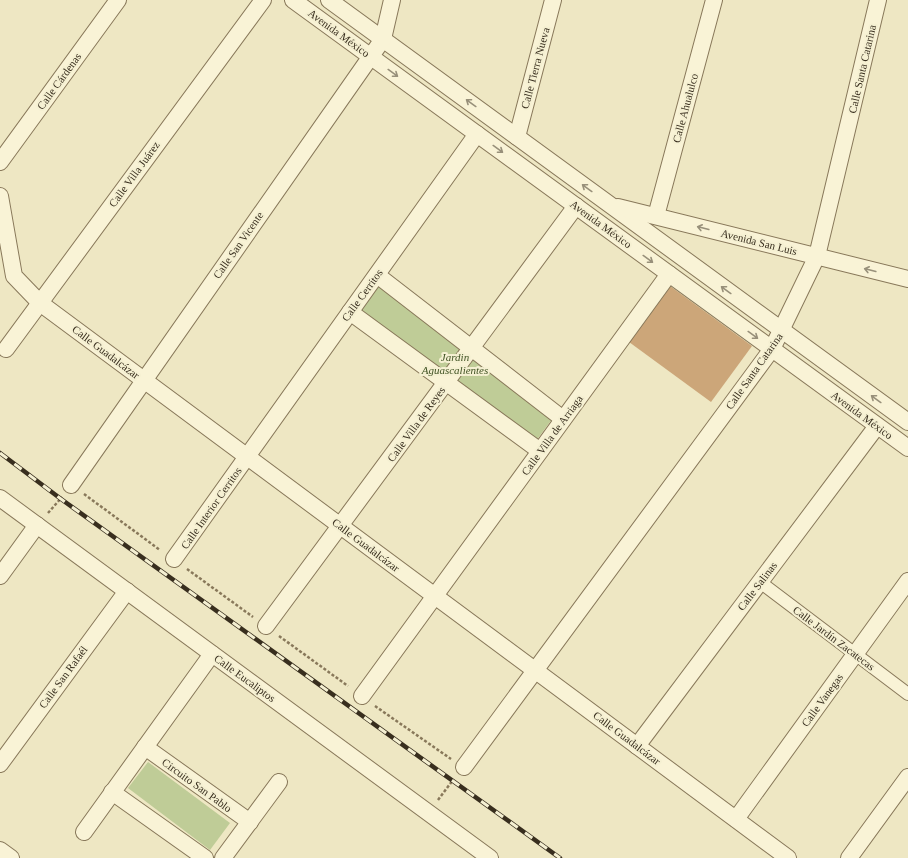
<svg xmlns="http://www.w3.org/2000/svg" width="908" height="858" viewBox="0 0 908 858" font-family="Georgia,serif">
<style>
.green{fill:#bfcc97}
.building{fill:#cca679}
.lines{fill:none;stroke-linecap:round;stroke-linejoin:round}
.pedestrian-casing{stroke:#88785a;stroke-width:14}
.minor-casing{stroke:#88785a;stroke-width:18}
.path{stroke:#88785a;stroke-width:2.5;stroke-dasharray:3 2;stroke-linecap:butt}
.pedestrian{stroke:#f9f3d6;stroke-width:12}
.minor{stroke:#f9f3d6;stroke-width:16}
.rail-casing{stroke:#382e1e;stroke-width:4.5}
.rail{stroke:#f5f0d2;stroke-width:3;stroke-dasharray:9;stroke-linecap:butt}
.oneway{stroke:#98907a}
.labels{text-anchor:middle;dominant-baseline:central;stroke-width:4;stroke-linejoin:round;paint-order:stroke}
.street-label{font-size:11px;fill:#382e1e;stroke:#f5f0d2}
.park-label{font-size:11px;font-style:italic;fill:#425425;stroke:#f5f0d2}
</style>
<rect width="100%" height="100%" fill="#eee7c3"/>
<g class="green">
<polygon points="378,282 555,415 533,445 356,312"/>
<polygon points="148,762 230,823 210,850 128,788"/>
</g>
<polygon class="building" points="670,286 752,346 711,402 629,342"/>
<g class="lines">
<g class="pedestrian-casing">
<polyline id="pedestrian" points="760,582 908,694"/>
</g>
<g class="minor-casing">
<g id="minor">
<polyline points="293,0 908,448"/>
<polyline points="329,0 908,422"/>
<polyline points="517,137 553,0"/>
<polyline points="0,162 118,0"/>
<polyline points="0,196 14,276 40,303 788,858"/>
<polyline points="618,207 908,279"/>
<polyline points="656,216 714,0"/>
<polyline points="377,275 563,419"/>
<polyline points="350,312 540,451"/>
<polyline points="6,349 263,0"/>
<polyline points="71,485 383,39 392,0"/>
<polyline points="0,498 490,858"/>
<polyline points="174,559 477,134"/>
<polyline points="0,576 37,525"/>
<polyline points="266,626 576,206"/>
<polyline points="362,696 669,274"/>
<polyline points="637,746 877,426"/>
<polyline points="145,747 250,822"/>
<polyline points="0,764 127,591"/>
<polyline points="464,767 772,349 817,256 878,0"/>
<polyline points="112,792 205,858"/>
<polyline points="736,819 908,581"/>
<polyline points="84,832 212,654"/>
<polyline points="0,850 11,858"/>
<polyline points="223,858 279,782"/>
<polyline points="849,858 908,777"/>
</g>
</g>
<g class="path">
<polyline points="84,494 160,550"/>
<polyline points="48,513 62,497"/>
<polyline points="187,569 253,617"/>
<polyline points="279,636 348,686"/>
<polyline points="375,706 451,759"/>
<polyline points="438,800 453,780"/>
</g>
<use href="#pedestrian" class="pedestrian"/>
<use href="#minor" class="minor"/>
<g class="rail-casing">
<polyline id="rail" points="0,453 61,499 560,858"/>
</g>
<use href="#rail" class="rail"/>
</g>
<defs><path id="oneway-shaft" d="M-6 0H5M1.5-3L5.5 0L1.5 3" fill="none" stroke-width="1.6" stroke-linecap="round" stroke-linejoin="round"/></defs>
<g class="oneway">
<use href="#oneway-shaft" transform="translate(393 73) rotate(36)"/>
<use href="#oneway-shaft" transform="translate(471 103) rotate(-144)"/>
<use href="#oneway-shaft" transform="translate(498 149) rotate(36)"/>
<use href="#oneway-shaft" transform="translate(587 188) rotate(-144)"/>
<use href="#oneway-shaft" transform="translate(703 228) rotate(-166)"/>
<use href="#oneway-shaft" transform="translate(648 259) rotate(36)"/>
<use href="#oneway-shaft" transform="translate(870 270) rotate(-166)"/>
<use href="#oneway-shaft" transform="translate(726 290) rotate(-144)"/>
<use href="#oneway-shaft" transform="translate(753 335) rotate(36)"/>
<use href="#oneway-shaft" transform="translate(876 399) rotate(-144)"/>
</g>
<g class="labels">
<g class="street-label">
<text transform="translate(339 33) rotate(36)">Avenida México</text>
<text transform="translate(535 68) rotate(-75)">Calle Tierra Nueva</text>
<text transform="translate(862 69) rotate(-77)">Calle Santa Catarina</text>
<text transform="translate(59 81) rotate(-54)">Calle Cárdenas</text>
<text transform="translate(685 108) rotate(-75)">Calle Ahualulco</text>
<text transform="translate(134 174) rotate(-54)">Calle Villa Juárez</text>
<text transform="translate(601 224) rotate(36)">Avenida México</text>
<text transform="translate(759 242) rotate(14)">Avenida San Luis</text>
<text transform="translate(238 245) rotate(-55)">Calle San Vicente</text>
<text transform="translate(362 295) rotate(-54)">Calle Cerritos</text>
<text transform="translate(106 352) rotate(37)">Calle Guadalcázar</text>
<text transform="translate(754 371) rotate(-55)">Calle Santa Catarina</text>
<text transform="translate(862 415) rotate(36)">Avenida México</text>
<text transform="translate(416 424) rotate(-54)">Calle Villa de Reyes</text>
<text transform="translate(552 435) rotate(-54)">Calle Villa de Arriaga</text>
<text transform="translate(211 508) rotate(-55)">Calle Interior Cerritos</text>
<text transform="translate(366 545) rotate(37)">Calle Guadalcázar</text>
<text transform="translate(757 586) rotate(-53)">Calle Salinas</text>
<text transform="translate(834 638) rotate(37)">Calle Jardín Zacatecas</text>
<text transform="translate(63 677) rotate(-54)">Calle San Rafaél</text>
<text transform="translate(245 678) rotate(36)">Calle Eucaliptos</text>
<text transform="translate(822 700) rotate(-54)">Calle Vanegas</text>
<text transform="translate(627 738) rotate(37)">Calle Guadalcázar</text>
<text transform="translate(197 785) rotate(36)">Circuito San Pablo</text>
</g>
<g class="park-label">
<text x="455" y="357">Jardin<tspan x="455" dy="13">Aguascalientes</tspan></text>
</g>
</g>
</svg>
